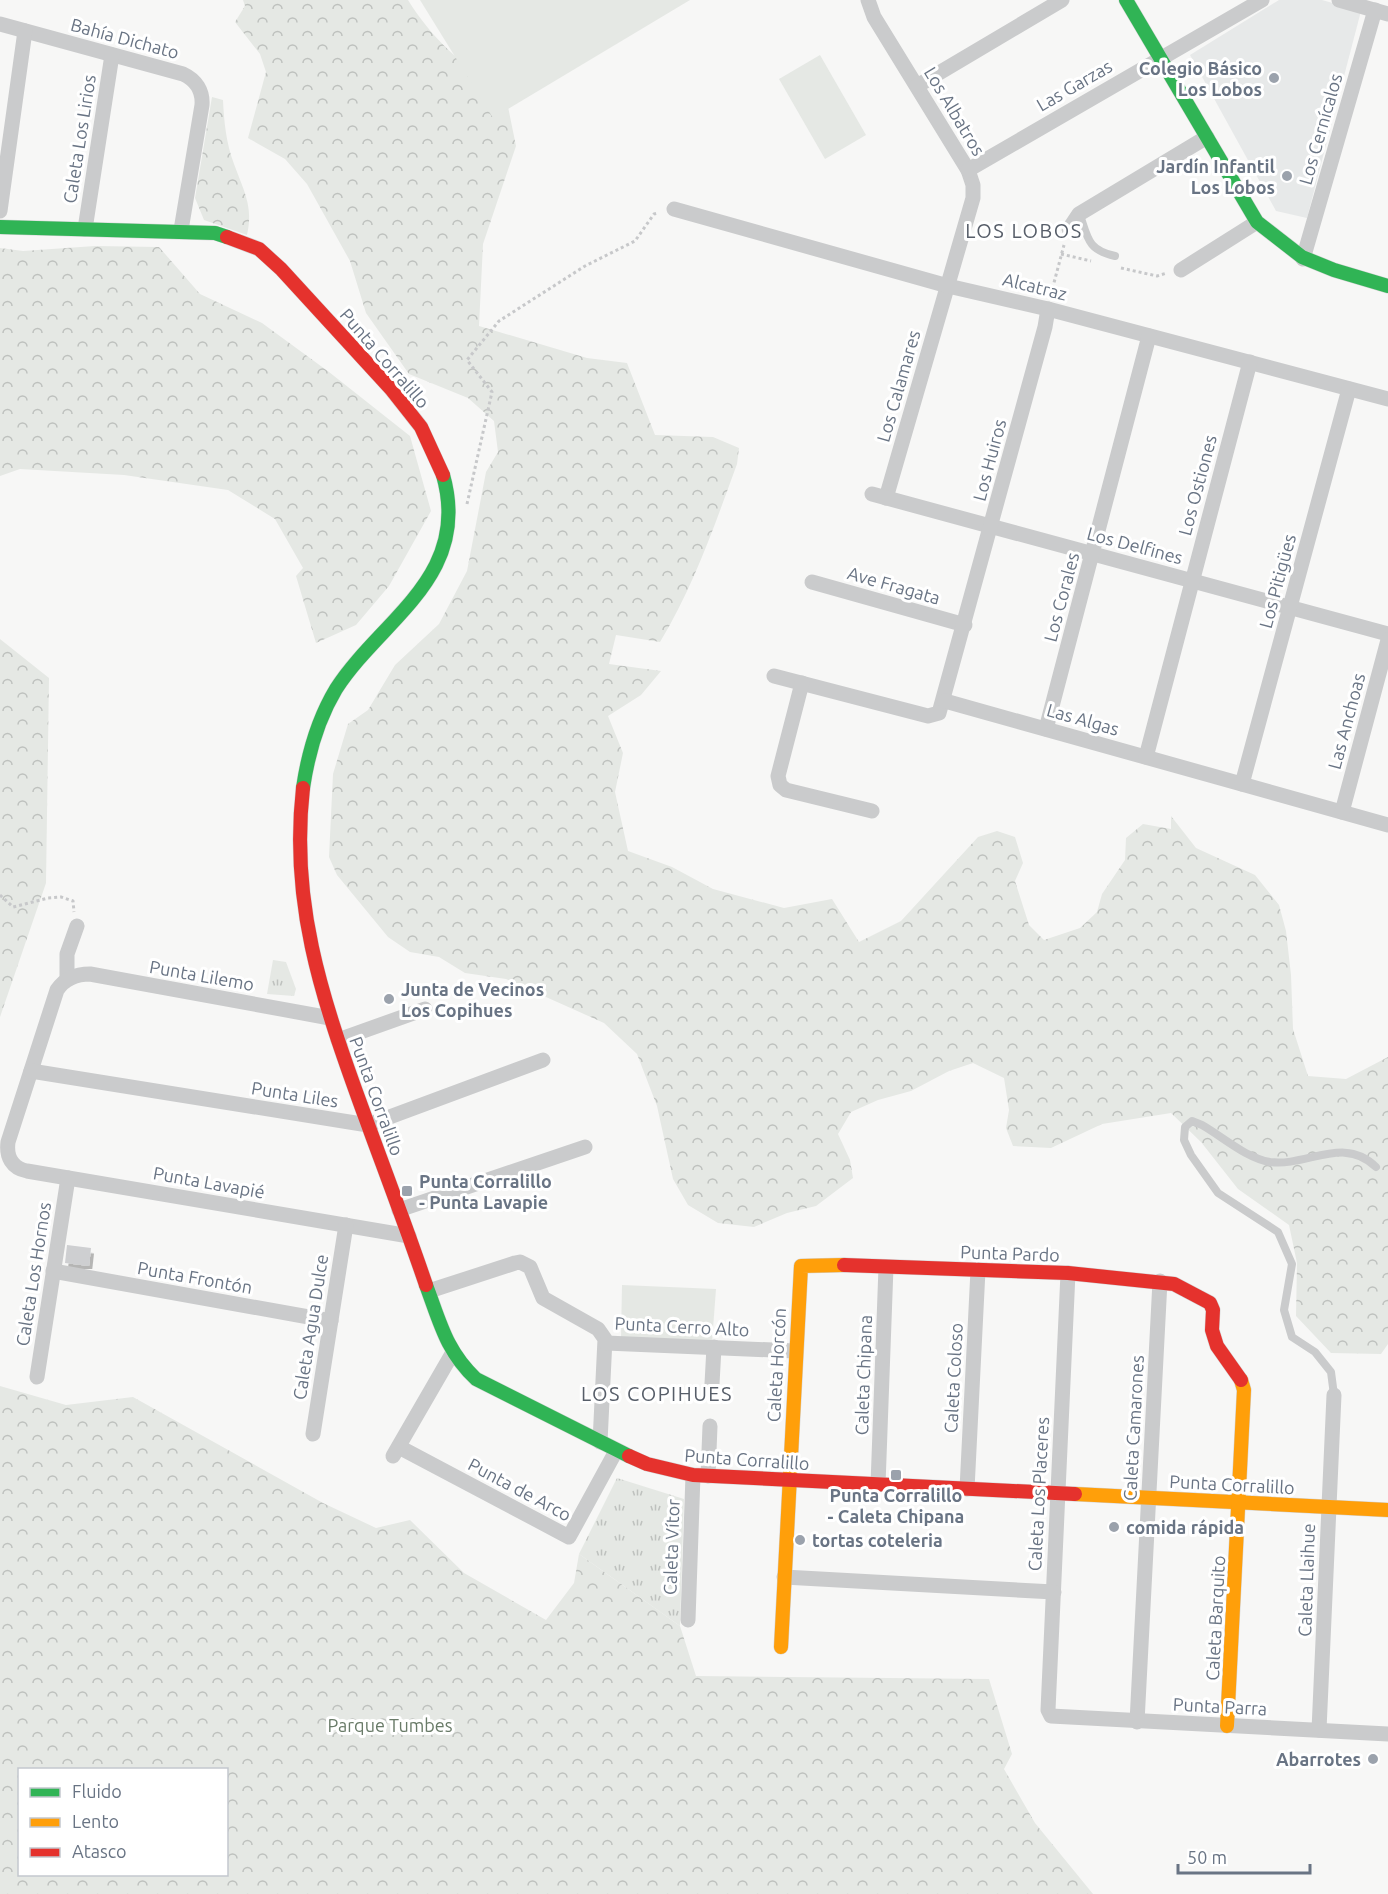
<svg xmlns="http://www.w3.org/2000/svg" width="1388" height="1894" viewBox="0 0 1388 1894" font-family="Ubuntu,sans-serif">
<style>
.built{fill:#e7e9e9}
.grass{fill:url(#grass-tufts)}
.forest{fill:url(#forest-crowns);fill-rule:evenodd}
.garden{fill:#e5e8e4}
.building{fill:#cecfd1;filter:url(#shadow)}
.lines{fill:none;stroke-linecap:round;stroke-linejoin:round}
.fast-casing{stroke:#d4d4d5;stroke-width:15}
.slow-casing{stroke:#d4d4d5;stroke-width:15}
.jam-casing{stroke:#d4d4d5;stroke-width:15}
.path{stroke:#c7c8ca;stroke-width:3;stroke-dasharray:3 3;stroke-linecap:butt}
.lane{stroke:#cacbcc;stroke-width:8}
.street{stroke:#cacbcc;stroke-width:15}
.fast{stroke:#30b455;stroke-width:14}
.slow{stroke:#ff9f0a;stroke-width:14}
.jam{stroke:#e5322d;stroke-width:14}
.poi-dot{fill:#9ba2ac;stroke:#fff;stroke-width:2}
.labels{text-anchor:middle;dominant-baseline:central;stroke-width:6;stroke-linejoin:round;paint-order:stroke}
.street-label{font-size:18px;fill:#697484;stroke:#fff}
.poi-label{font-size:18px;font-weight:bold;fill:#697484;stroke:#fff;text-anchor:start}
.park-label{font-size:18px;fill:#697b68;stroke:#fff}
.neighbourhood-label{font-size:20px;letter-spacing:1.5px;fill:#575e69;stroke:#fff}
</style>
<defs>
<pattern id="grass-tufts" width="24" height="20" patternUnits="userSpaceOnUse" patternTransform="scale(1.5)"><rect width="24" height="20" fill="#e5e8e4"/><path d="M3 7l-1-3M5 7V3M7 7l1-3M15 17l-1-3M17 17v-4M19 17l1-3" fill="none" stroke="#bec1be"/></pattern>
<pattern id="forest-crowns" width="20" height="18" patternUnits="userSpaceOnUse" patternTransform="scale(1.5)"><rect width="20" height="18" fill="#e5e8e4"/><path d="M2 6a3 3 0 1 1 6 0M12 15a3 3 0 1 1 6 0" fill="none" stroke="#bec1be"/></pattern>
<filter id="shadow"><feDropShadow dx="3" dy="5.5" stdDeviation="0" flood-color="#0004"/></filter>
</defs>
<rect width="100%" height="100%" fill="#f7f7f6"/>
<polygon class="built" points="1279,0 1322,0 1361,11 1307,218 1276,211 1190,55"/>
<g class="grass">
<polygon points="273,960 286,962 296,989 294,996 267,994"/>
<polygon points="617,1478 684,1499 680,1626 579,1554"/>
</g>
<g class="forest">
<path d="M243,0H408C431,37 464,70 504,87L516,146L483,244L479,326L587,358L627,363L655,435L713,437L739,448L737,464C715,524 694,586 660,642L616,635L609,664L661,671L641,695L608,716L623,753L615,792L628,851L672,867L713,889L784,908L832,899L859,942L901,921L978,837L997,831L1015,837L1023,863L1015,881L1029,925L1044,940L1080,928L1097,912L1102,894L1125,860L1126,838L1143,824L1171,829V816L1196,848L1255,875L1279,905L1286,931L1291,975L1293,1029L1308,1076L1346,1079L1388,1057V1344L1381,1354L1331,1353L1296,1316L1297,1263L1289,1225L1238,1189L1201,1142L1171,1113L1102,1124L1051,1148L1013,1146L1006,1128L1009,1110L1004,1078L973,1063L949,1071L911,1091L878,1100L851,1112L838,1134L850,1160L853,1178L816,1206L787,1213L754,1227L718,1223L688,1205L673,1179L657,1106L637,1054L604,1023L506,979L465,973L439,957L410,952L388,937L337,875L329,857L333,774L348,724L368,710L395,665L439,624L467,571L486,472L498,452L494,421L468,398L409,374L366,313L350,261L307,184L285,159L248,138L266,72L260,54L235,22L245,6Z"/>
<path d="M212,97L223,100C224,121 226,143 234,164C243,189 254,207 247,235L204,220L195,198Z"/>
<polygon points="95,246 159,247 200,294 262,323 329,372 410,436 431,511 389,586 356,625 316,643 296,576 303,568 275,519 228,490 124,475 20,469 0,476 0,248 23,251"/>
<polygon points="0,639 49,678 46,883 0,1017"/>
<path d="M0,1386L66,1405L133,1397L323,1503L376,1528L410,1520L464,1573L546,1620L574,1583L579,1554L680,1626L696,1676L989,1679L1012,1754L1004,1769L1035,1823L1093,1894H0ZM20,1770H226V1874H20Z"/>
</g>
<g class="garden">
<polygon points="420,0 690,0 493,118"/>
<polygon points="820,55 866,135 825,159 779,79"/>
<polygon points="622,1285 716,1289 712,1342 621,1338"/>
</g>
<polygon class="building" points="67,1245 91,1248 89,1266 65,1263"/>
<g class="lines">
<g class="fast-casing">
<g id="fast">
<polyline points="1126,0 1257,222 1302,257 1334,270 1388,286"/>
<polyline points="0,227 215,233 227,237"/>
<path d="M303,788C308,754 318,719 336,689C381,619 472,577 443,475"/>
<path d="M426,1285C440,1322 446,1351 476,1379L629,1456"/>
</g>
</g>
<g class="slow-casing">
<g id="slow">
<polyline points="1075,1494 1388,1510"/>
<polyline points="781,1647 801,1266 844,1265"/>
<polyline points="1227,1726 1244,1390 1241,1380"/>
</g>
</g>
<g class="jam-casing">
<g id="jam">
<polyline points="227,237 259,249 281,269 391,389 421,427 443,475"/>
<path d="M303,788C290,901 321,995 359,1100C381,1161 405,1223 426,1285"/>
<polyline points="844,1265 1068,1273 1174,1284 1210,1303 1213,1310 1212,1330 1217,1346 1241,1380"/>
<polyline points="629,1456 647,1464 693,1475 1075,1494"/>
</g>
</g>
<g class="path">
<polyline points="1061,254 1091,261"/>
<polyline points="1121,268 1157,276 1167,273"/>
<polyline points="1051,294 1064,245"/>
<polyline points="467,504 492,392 467,360 499,321 585,266 635,241 654,214 658,213"/>
<polyline points="0,895 13,907 48,898 61,897 73,901 74,912"/>
</g>
<g class="lane">
<path d="M1080,215C1088,239 1088,250 1115,256"/>
<path d="M1334,1395L1331,1372L1315,1352L1292,1337L1284,1310L1292,1264L1278,1232L1218,1193L1191,1155L1184,1140L1185,1127L1192,1121L1202,1125C1223,1137 1246,1158 1270,1162C1307,1167 1344,1135 1376,1167"/>
</g>
<g class="street">
<polyline points="868,0 874,17 968,170 973,185 973,198 886,498"/>
<polyline points="1339,0 1388,14"/>
<path d="M0,24L183,74C196,80 203,91 202,105L181,230"/>
<polyline points="917,86 1062,0"/>
<polyline points="968,170 1262,0"/>
<polyline points="674,209 948,286 1048,309 1388,399"/>
<polyline points="0,211 25,31"/>
<polyline points="85,229 112,55"/>
<polyline points="1069,229 1079,214 1207,137"/>
<polyline points="1303,259 1375,10"/>
<polyline points="1181,270 1257,222"/>
<polyline points="872,494 1388,634"/>
<polyline points="812,582 965,625"/>
<polyline points="774,676 928,716 939,713 1045,327 1048,309"/>
<polyline points="802,683 778,776 780,785 786,790 872,811"/>
<polyline points="945,701 1388,825"/>
<polyline points="1046,729 1149,336"/>
<polyline points="1146,757 1250,362"/>
<polyline points="1242,784 1349,389"/>
<polyline points="1342,812 1388,640"/>
<polyline points="67,979 67,954 77,926"/>
<path d="M330,1018L90,974C76,974 65,978 57,990L8,1142C6,1157 12,1168 27,1171L409,1236"/>
<polyline points="338,1040 425,1009"/>
<polyline points="31,1071 368,1125 543,1060"/>
<polyline points="399,1210 585,1147"/>
<polyline points="53,1271 331,1321"/>
<polyline points="1068,1273 1048,1710 1051,1716 1388,1734"/>
<polyline points="429,1291 515,1263 520,1262 530,1267 543,1298 598,1329 605,1339 600,1442"/>
<polyline points="606,1343 795,1351"/>
<polyline points="37,1377 68,1178"/>
<polyline points="712,1384 714,1347"/>
<polyline points="313,1434 346,1225"/>
<polyline points="399,1447 569,1537 616,1451"/>
<polyline points="393,1456 452,1354"/>
<polyline points="708,1476 710,1426"/>
<polyline points="878,1485 886,1267"/>
<polyline points="967,1489 978,1270"/>
<polyline points="784,1577 1054,1592"/>
<polyline points="688,1620 693,1475"/>
<polyline points="1137,1722 1160,1281"/>
<polyline points="1319,1730 1334,1395"/>
</g>
<use href="#fast" class="fast"/>
<use href="#slow" class="slow"/>
<use href="#jam" class="jam"/>
</g>
<g class="poi-dot">
<circle cx="1274" cy="78" r="6"/>
<circle cx="1287" cy="176" r="6"/>
<circle cx="389" cy="999" r="6"/>
<rect x="401" y="1185" width="12" height="12" rx="3"/>
<rect x="890" y="1469" width="12" height="12" rx="3"/>
<circle cx="1114" cy="1527" r="6"/>
<circle cx="800" cy="1540" r="6"/>
<circle cx="1373" cy="1759" r="6"/>
</g>
<g class="labels">
<g class="street-label">
<text transform="translate(125 38) rotate(15)">Bahía Dichato</text>
<text transform="translate(1074 85) rotate(-30)">Las Garzas</text>
<text transform="translate(955 111) rotate(59)">Los Albatros</text>
<text transform="translate(1320 129) rotate(-74)">Los Cernícalos</text>
<text transform="translate(79 139) rotate(-81)">Caleta Los Lirios</text>
<text transform="translate(1035 286) rotate(14)">Alcatraz</text>
<text transform="translate(385 358) rotate(49)">Punta Corralillo</text>
<text transform="translate(898 386) rotate(-74)">Los Calamares</text>
<text transform="translate(989 460) rotate(-75)">Los Huiros</text>
<text transform="translate(1197 485) rotate(-75)">Los Ostiones</text>
<text transform="translate(1135 545) rotate(15)">Los Delfines</text>
<text transform="translate(1277 581) rotate(-75)">Los Pitigües</text>
<text transform="translate(894 585) rotate(16)">Ave Fragata</text>
<text transform="translate(1061 597) rotate(-75)">Los Corales</text>
<text transform="translate(1083 719) rotate(16)">Las Algas</text>
<text transform="translate(1346 721) rotate(-75)">Las Anchoas</text>
<text transform="translate(202 975) rotate(10)">Punta Lilemo</text>
<text transform="translate(295 1094) rotate(9)">Punta Liles</text>
<text transform="translate(377 1096) rotate(70)">Punta Corralillo</text>
<text transform="translate(209 1182) rotate(10)">Punta Lavapié</text>
<text transform="translate(1010 1253) rotate(2)">Punta Pardo</text>
<text transform="translate(33 1274) rotate(-81)">Caleta Los Hornos</text>
<text transform="translate(195 1277) rotate(10)">Punta Frontón</text>
<text transform="translate(682 1326) rotate(3)">Punta Cerro Alto</text>
<text transform="translate(310 1327) rotate(-81)">Caleta Agua Dulce</text>
<text transform="translate(776 1365) rotate(-87)">Caleta Horcón</text>
<text transform="translate(863 1375) rotate(-88)">Caleta Chipana</text>
<text transform="translate(953 1378) rotate(-87)">Caleta Coloso</text>
<text transform="translate(1133 1428) rotate(-87)">Caleta Camarones</text>
<text transform="translate(747 1459) rotate(4)">Punta Corralillo</text>
<text transform="translate(1232 1484) rotate(3)">Punta Corralillo</text>
<text transform="translate(520 1489) rotate(28)">Punta de Arco</text>
<text transform="translate(1038 1494) rotate(-87)">Caleta Los Placeres</text>
<text transform="translate(671 1547) rotate(-88)">Caleta Vítor</text>
<text transform="translate(1306 1580) rotate(-88)">Caleta Llaihue</text>
<text transform="translate(1215 1618) rotate(-87)">Caleta Barquito</text>
<text transform="translate(1220 1706) rotate(3)">Punta Parra</text>
</g>
<g class="poi-label">
<text x="1262" y="68" text-anchor="end">Colegio Básico<tspan x="1262" dy="21">Los Lobos</tspan></text>
<text x="1275" y="166" text-anchor="end">Jardín Infantil<tspan x="1275" dy="21">Los Lobos</tspan></text>
<text x="401" y="989">Junta de Vecinos<tspan x="401" dy="21">Los Copihues</tspan></text>
<text x="419" y="1181">Punta Corralillo<tspan x="419" dy="21">- Punta Lavapie</tspan></text>
<text x="896" y="1495" text-anchor="middle">Punta Corralillo<tspan x="896" dy="21">- Caleta Chipana</tspan></text>
<text x="1126" y="1527">comida rápida</text>
<text x="812" y="1540">tortas coteleria</text>
<text x="1361" y="1759" text-anchor="end">Abarrotes</text>
</g>
<g class="park-label">
<text x="390" y="1725">Parque Tumbes</text>
</g>
<g class="neighbourhood-label">
<text x="1024" y="230">LOS LOBOS</text>
<text x="657" y="1393">LOS COPIHUES</text>
</g>
</g>
<rect x="18" y="1768" width="210" height="108" fill="#ffffff" stroke="#c3c7ce" stroke-width="1.5"/>
<rect x="30" y="1788" width="30" height="9" fill="#30b455" stroke="#c3c7ce" stroke-width="1.5"/>
<text x="72" y="1798" font-size="18" fill="#697484">Fluido</text>
<rect x="30" y="1818" width="30" height="9" fill="#ff9f0a" stroke="#c3c7ce" stroke-width="1.5"/>
<text x="72" y="1828" font-size="18" fill="#697484">Lento</text>
<rect x="30" y="1848" width="30" height="9" fill="#e5322d" stroke="#c3c7ce" stroke-width="1.5"/>
<text x="72" y="1858" font-size="18" fill="#697484">Atasco</text>
<path d="M1178 1864v9h132v-9" fill="none" stroke="#697484" stroke-width="3"/>
<text x="1187" y="1864" font-size="18" fill="#697484" stroke="#ffffff" stroke-width="4.5" paint-order="stroke">50 m</text>
</svg>
